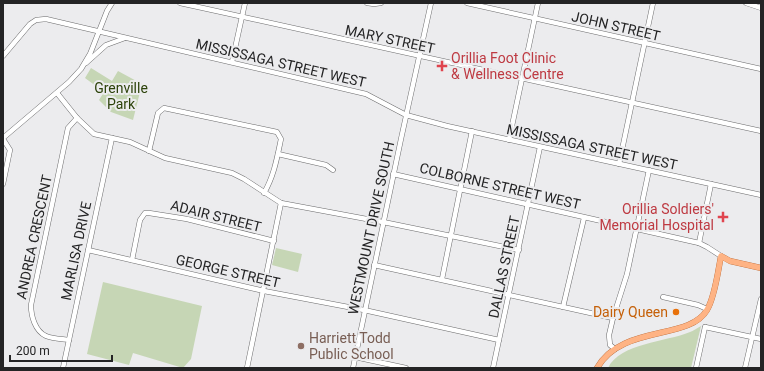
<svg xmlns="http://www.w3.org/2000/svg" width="764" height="371" viewBox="0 0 764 371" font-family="Roboto,sans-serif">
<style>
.green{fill:#c6d6b5}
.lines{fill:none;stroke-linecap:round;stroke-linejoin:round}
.minor-casing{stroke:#6b6b6c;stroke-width:5.5}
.major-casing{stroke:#b2602d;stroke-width:6}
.minor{stroke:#fff;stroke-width:4.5}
.major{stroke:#feb384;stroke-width:5.5}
.health-dot{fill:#e0444e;stroke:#ececee;stroke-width:1.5}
.food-dot{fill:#e8710a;stroke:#ececee;stroke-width:1.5}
.education-dot{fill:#8d6e63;stroke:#ececee;stroke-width:1.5}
.labels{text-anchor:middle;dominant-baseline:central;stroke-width:4;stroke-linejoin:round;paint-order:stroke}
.street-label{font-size:14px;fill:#242425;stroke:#ececee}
.health-label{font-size:14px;fill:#be3a42;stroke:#ececee;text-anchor:start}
.park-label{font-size:14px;fill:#2d430b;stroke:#ececee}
.food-label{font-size:14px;fill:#c56008;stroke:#ececee;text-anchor:end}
.education-label{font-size:14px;fill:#785e54;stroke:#ececee;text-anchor:start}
</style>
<rect width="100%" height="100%" fill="#ececee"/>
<g class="green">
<polygon points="91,68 112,81 118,71 142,84 133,120 111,112 99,100 104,92 85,78"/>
<polygon points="276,248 302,254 298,272 272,265"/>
<polygon points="103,282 202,306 191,359 183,368 133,353 129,365 87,354"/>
<path d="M701,326L691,368H608C620,343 666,342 690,332C693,331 697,328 701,326Z"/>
</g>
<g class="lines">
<g class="minor-casing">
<g id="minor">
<polyline points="180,3 761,131"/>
<polyline points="367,3 374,4 381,3"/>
<polyline points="467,3 761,69"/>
<polyline points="746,3 761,8"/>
<polyline points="3,56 30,24 36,20 46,19 366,94 406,115 447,126 761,195"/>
<polyline points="232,62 245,3"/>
<polyline points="86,63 106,45 125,38"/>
<polyline points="57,93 77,118 94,134 130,142 165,158 232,173 244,179 281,203 388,223 519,250"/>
<polyline points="3,138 69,82 81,69 90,54 107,11 112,3"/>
<polyline points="3,139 10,150 3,184"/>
<polyline points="509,140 538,3"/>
<path d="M149,151L158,113L164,108L277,132L281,139C277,158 274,176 264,193"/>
<polyline points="278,154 326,165 333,170"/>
<polyline points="619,164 653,3"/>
<polyline points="393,174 699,243 707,247 721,256"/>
<polyline points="699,243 711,184"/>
<polyline points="88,250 264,291 364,310 499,340"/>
<polyline points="132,260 140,220 145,213 149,213 187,219 274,241"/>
<polyline points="374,265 613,318"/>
<polyline points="442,279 472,131"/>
<polyline points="663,297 698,305 707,309"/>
<polyline points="563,307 584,218"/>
<polyline points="705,327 761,339"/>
<path d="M69,340C62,339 53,339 46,336C35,331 31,316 31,305L68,128L77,118"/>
<polyline points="615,349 610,345 609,335 613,318 627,274 649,170"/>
<polyline points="355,357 406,368"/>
<polyline points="63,368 112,138"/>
<polyline points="247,368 281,203"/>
<polyline points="353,368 401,139 431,3"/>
<polyline points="493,368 540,147"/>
<polyline points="696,368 705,327"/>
<polyline points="745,368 761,299"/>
</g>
</g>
<g class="major-casing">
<path id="major" d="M597,368C622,324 689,341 707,310C715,297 718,271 721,256L730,261L761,268"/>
</g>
<use href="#minor" class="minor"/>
<use href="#major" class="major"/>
</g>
<g class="health-dot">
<path d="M440 60h4v4h4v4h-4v4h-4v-4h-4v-4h4z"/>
<path d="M721 211h4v4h4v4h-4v4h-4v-4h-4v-4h4z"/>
</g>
<circle class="food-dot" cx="676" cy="312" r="4"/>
<circle class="education-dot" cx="301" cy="346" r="4"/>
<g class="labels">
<g class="street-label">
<text transform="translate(616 26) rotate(13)">JOHN STREET</text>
<text transform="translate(390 39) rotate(12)">MARY STREET</text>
<text transform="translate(281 63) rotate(13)">MISSISSAGA STREET WEST</text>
<text transform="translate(592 147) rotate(12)">MISSISSAGA STREET WEST</text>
<text transform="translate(500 186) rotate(13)">COLBORNE STREET WEST</text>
<text transform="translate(216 216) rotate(14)">ADAIR STREET</text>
<text transform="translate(371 228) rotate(-78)">WESTMOUNT DRIVE SOUTH</text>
<text transform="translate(34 237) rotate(-78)">ANDREA CRESCENT</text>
<text transform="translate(76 251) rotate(-78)">MARLISA DRIVE</text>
<text transform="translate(504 267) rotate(-78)">DALLAS STREET</text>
<text transform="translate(228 271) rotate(13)">GEORGE STREET</text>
</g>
<g class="health-label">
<text x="451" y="58">Orillia Foot Clinic<tspan x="451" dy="16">&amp; Wellness Centre</tspan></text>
<text x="714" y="209" text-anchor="end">Orillia Soldiers'<tspan x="714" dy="16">Memorial Hospital</tspan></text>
</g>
<g class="park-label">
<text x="121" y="88">Grenville<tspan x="121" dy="16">Park</tspan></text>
</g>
<g class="food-label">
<text x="668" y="312">Dairy Queen</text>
</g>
<g class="education-label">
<text x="309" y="338">Harriett Todd<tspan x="309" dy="16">Public School</tspan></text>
</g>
</g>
<rect width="764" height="371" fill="none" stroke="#242425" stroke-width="8"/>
<path d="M10 355v6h102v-6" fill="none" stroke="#242425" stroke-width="2"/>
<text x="16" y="355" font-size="12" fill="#242425" stroke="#ececee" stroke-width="3" paint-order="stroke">200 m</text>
</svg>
